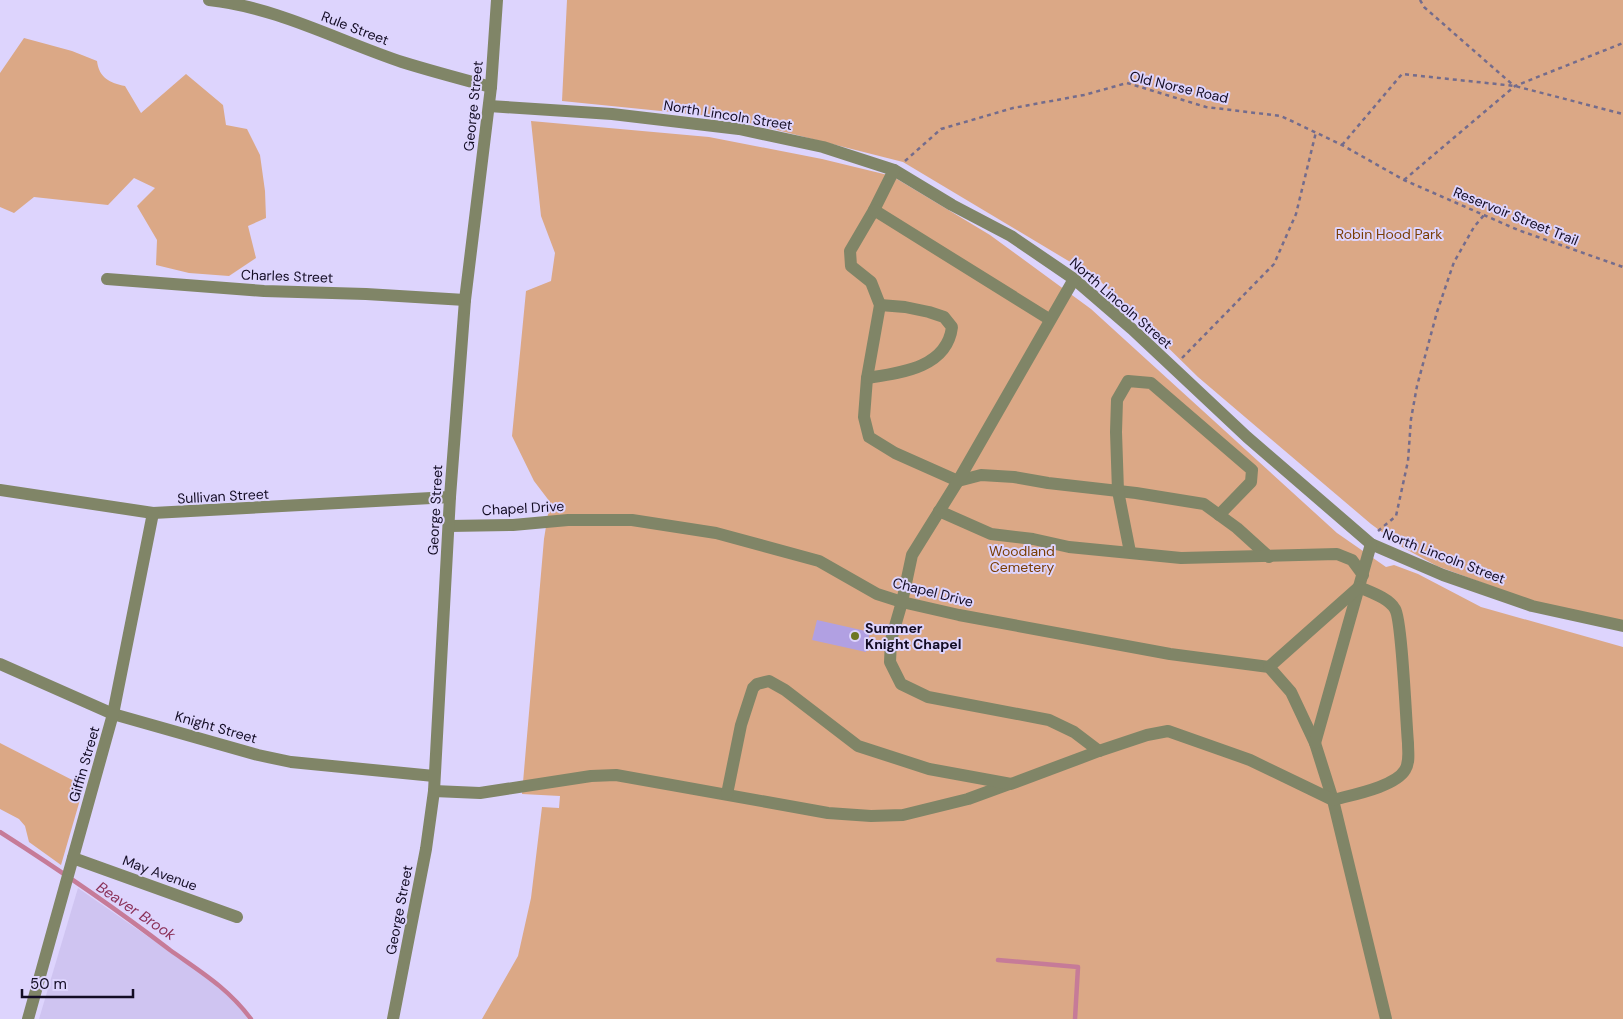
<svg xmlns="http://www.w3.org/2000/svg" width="1623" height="1019" viewBox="0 0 1623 1019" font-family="'DM Sans',sans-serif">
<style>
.built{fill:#cfc4f1}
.green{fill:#dba886}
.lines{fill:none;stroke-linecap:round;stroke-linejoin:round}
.stream{stroke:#c67b98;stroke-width:4.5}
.building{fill:#b1a0e2}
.path{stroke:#746c8c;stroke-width:2.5;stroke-dasharray:4 4;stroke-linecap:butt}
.minor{stroke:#808567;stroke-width:12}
.poi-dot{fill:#6e7722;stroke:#ddd4fd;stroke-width:2}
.labels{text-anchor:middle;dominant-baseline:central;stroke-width:4;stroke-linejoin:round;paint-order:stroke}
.street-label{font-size:14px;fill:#130c24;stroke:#ddd4fd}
.park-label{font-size:14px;fill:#793d04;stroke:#ddd4fd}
.poi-label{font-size:14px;font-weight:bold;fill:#130c24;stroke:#ddd4fd;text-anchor:start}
.water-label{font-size:15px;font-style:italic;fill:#8b3159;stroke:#ddd4fd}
</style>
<rect width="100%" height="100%" fill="#ddd4fd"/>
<polygon class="built" points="78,888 209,979 238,1005 248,1019 39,1019"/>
<g class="green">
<polygon points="567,0 1623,0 1623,628 1534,602 1437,566 1402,547 1371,524 1198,377 1097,278 903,162 730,118 562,101"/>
<path d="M24,38L72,51L97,61C99,78 110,83 125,86L141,113L186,74L223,105L226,125L247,129L260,155L265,191L266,218L248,226L256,258L229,276L189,273L156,265L157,240L137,206L155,188L134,178L108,205L34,197L14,213L0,207V73Z"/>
<polygon points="531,121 709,137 822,159 892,176 990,235 1091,309 1337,533 1386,567 1394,565 1418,574 1481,607 1623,647 1623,1019 482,1019 518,956 531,898 542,807 559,808 560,796 522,794 544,539 550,502 534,481 512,436 526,291 551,281 555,253 541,216"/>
<polygon points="0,743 84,786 61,865 29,842 25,826 19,819 0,809"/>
</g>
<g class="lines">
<g class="stream">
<path d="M0,832C58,869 115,908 170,950C201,972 228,988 251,1019"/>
<polyline points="998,960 1078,967 1075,1019"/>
</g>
</g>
<polygon class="building" points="817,620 870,632 866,652 812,640"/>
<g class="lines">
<g class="path">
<polyline points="1420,0 1424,7 1513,85"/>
<polyline points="1342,145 1402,74 1515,86 1623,114"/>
<polyline points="905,161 941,129 1013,108 1084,95 1127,83 1206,107 1281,116 1342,145 1404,180 1518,230 1623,267"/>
<polyline points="1404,180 1515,86 1623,43"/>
<polyline points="1182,358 1274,264 1296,214 1316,132"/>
<polyline points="1378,531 1396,516 1408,461 1411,419 1417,386 1437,312 1454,262 1474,227 1484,215"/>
</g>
<g class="minor">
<path d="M209,0C276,7 339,41 402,62C431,71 461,79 491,87"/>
<polyline points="489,106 612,114 739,129 823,147 894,170 952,205 1011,236 1074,279 1132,329 1247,437 1371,544 1443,575 1532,606 1623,626"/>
<polyline points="894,170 874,210 850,251 851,266 871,282 880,305 867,378 864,417 869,437 895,453 958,481 981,475 1014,477 1048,483 1136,493 1204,504 1237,528 1269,557"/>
<polyline points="874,210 1049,319"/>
<polyline points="107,279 264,291 366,294 465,300"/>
<polyline points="1074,279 958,481 912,555 902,602 891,640 890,662 901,684 928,697 1049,720 1074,732 1099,751"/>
<path d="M867,378C900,373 947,368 952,327L944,317L929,312L905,307L880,305"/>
<polyline points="0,490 153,513 450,497"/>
<polyline points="939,511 991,534 1033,539 1069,547 1181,558 1337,554 1352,560 1363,575"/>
<polyline points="449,526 513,525 568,520 632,520 716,533 819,561 877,594 902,602 959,615 1170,654 1269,667 1291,692 1315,743 1333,800 1386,1019"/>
<polyline points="1130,552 1118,491 1116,432 1117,400 1128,381 1151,383 1252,470 1251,482 1219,515"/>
<polyline points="0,664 113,714 258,755 291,762 434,776"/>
<polyline points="1315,743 1371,544"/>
<polyline points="434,791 480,793 591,776 616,775 828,813 871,816 903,815 968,799 1009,784"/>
<path d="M727,794L741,725L753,688L757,684L769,681L785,690L858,746L929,769L1011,784L1099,751L1147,735L1168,731L1250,760L1333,800C1351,795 1395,787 1405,770C1410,762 1408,753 1408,743C1406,722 1402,620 1395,609C1389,598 1370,592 1359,587L1269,667"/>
<polyline points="73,858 237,917"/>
<polyline points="28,1019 113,714 153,513"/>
<polyline points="393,1019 426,849 434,791 450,497 465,300 491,87 497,0"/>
</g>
</g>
<circle class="poi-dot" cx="855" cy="636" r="5"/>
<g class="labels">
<g class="street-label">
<text transform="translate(355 28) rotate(21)">Rule Street</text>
<text transform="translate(1179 87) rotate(13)">Old Norse Road</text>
<text transform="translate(473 106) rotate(-84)">George Street</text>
<text transform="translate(728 115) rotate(9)">North Lincoln Street</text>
<text transform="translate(1516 216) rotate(22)">Reservoir Street Trail</text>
<text transform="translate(287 276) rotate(2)">Charles Street</text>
<text transform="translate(1121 303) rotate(41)">North Lincoln Street</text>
<text transform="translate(223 496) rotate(-3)">Sullivan Street</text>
<text transform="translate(523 508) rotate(-3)">Chapel Drive</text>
<text transform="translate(435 510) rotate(-87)">George Street</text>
<text transform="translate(1444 556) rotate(21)">North Lincoln Street</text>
<text transform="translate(933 592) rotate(14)">Chapel Drive</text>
<text transform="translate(216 727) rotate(16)">Knight Street</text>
<text transform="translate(84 764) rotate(-74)">Giffin Street</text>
<text transform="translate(160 873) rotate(20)">May Avenue</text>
<text transform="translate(399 910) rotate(-79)">George Street</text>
</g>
<g class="park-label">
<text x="1389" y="234">Robin Hood Park</text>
<text x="1022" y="551">Woodland<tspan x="1022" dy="16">Cemetery</tspan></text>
</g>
<g class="poi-label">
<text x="865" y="628">Summer<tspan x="865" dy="16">Knight Chapel</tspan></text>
</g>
<g class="water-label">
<text transform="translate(136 911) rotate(34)">Beaver Brook</text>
</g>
</g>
<path d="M22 989v8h111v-8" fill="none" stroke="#130c24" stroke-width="2.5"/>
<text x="30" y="989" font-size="15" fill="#130c24" stroke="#ddd4fd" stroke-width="4" paint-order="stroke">50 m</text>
</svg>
